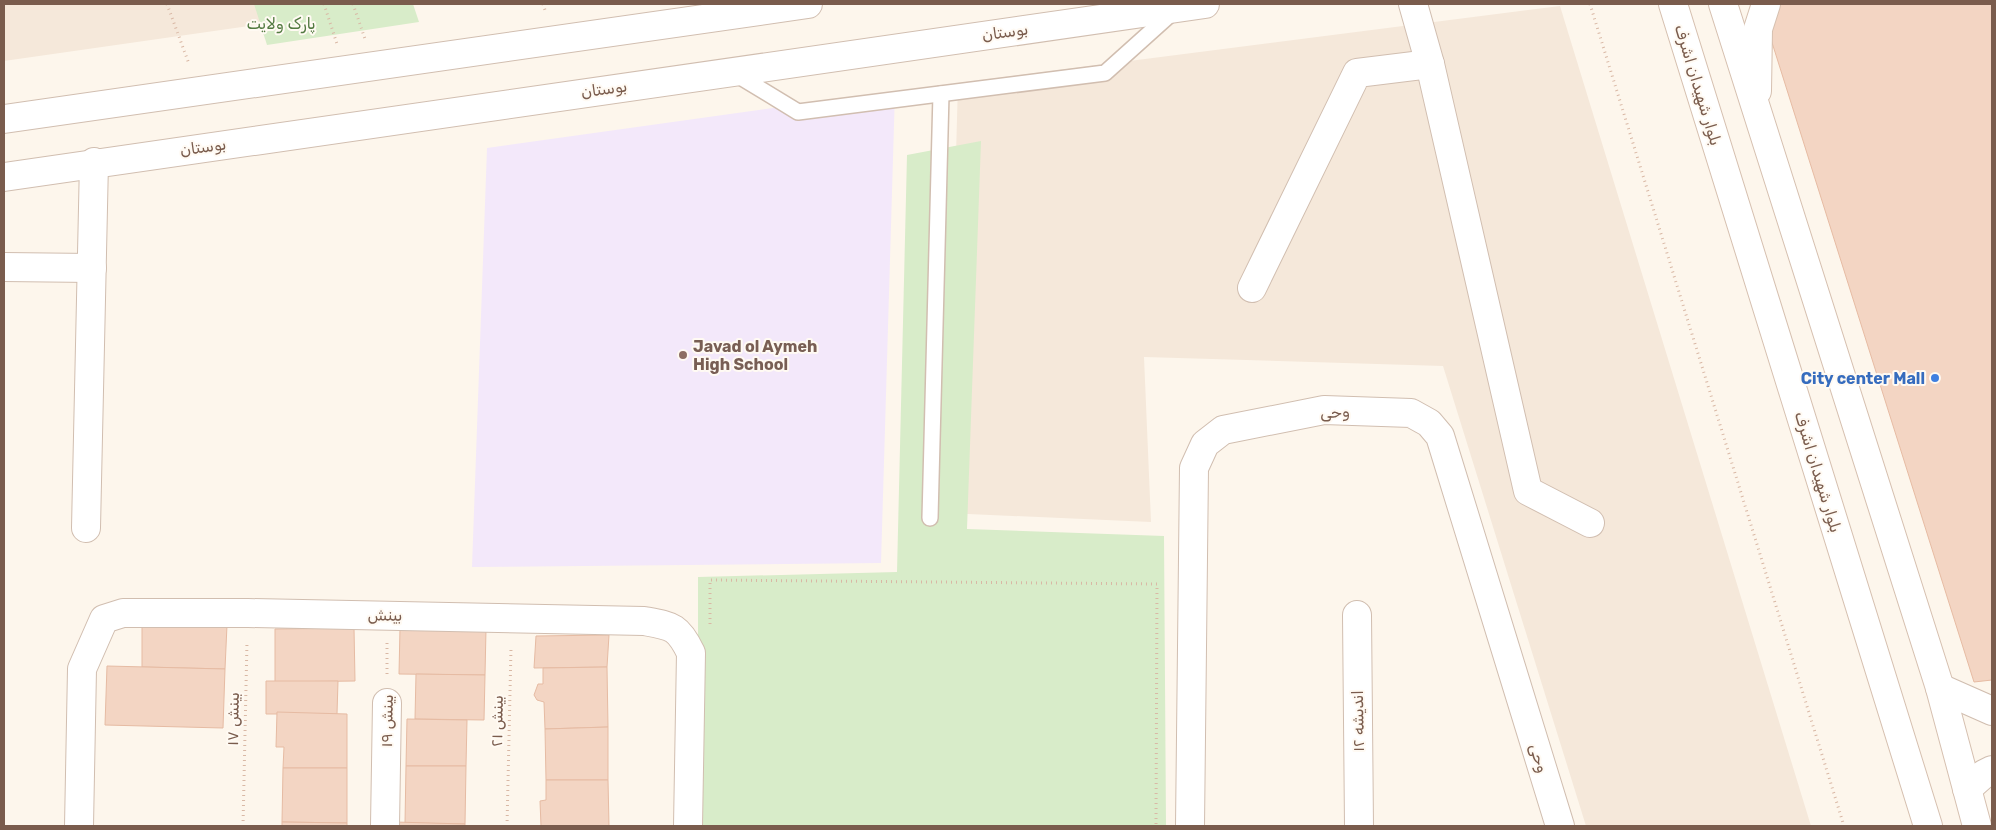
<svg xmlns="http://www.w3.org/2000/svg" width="1996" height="830" viewBox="0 0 1996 830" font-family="Rubik,'Noto Naskh Arabic',sans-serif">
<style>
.residential{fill:#f5e8da}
.education{fill:#f3e8fa}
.green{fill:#d8ecc9}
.building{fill:#f3d5c3;stroke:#e6bba3}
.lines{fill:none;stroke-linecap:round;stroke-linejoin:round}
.service-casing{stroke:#d1beb0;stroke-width:18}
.minor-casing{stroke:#d1beb0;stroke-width:30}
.tertiary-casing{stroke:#d1beb0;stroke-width:30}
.secondary-casing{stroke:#d6c0b0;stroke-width:30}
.path{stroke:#d9b8a5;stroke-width:3;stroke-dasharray:1 4;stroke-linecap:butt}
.service{stroke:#fff;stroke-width:15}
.minor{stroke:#fff;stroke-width:28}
.tertiary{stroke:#fff;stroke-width:28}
.secondary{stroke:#fff;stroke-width:28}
.education-dot{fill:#8d6e63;stroke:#fffaf3;stroke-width:2}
.shop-dot{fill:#3f7fe0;stroke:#fffaf3;stroke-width:2}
.labels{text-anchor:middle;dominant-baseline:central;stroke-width:4;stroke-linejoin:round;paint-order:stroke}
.park-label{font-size:16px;fill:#537a41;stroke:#fffaf3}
.street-label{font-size:16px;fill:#7a5c4d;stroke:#fffaf3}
.education-label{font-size:16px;font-weight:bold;fill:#785e54;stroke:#fffaf3;text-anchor:start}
.shop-label{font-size:16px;font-weight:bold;fill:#366cbe;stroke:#fffaf3;text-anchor:end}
</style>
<rect width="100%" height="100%" fill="#fdf6ec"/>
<g class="residential">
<polygon points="4,4 404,4 4,61"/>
<polygon points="1560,6 1811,826 1586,826 1443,366 1144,357 1151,522 946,513 958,83"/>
</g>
<polygon class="education" points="895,91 881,563 472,567 487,148"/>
<g class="green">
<polygon points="254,4 413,4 419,22 267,45"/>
<polygon points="981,141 967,529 1164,536 1166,826 698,826 698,577 897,572 907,155"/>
</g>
<g class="building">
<polygon points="1767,4 1992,4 1992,680 1974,682 1763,14"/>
<polygon points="142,625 227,625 225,669 142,667"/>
<polygon points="354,628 355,681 275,682 275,629"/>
<polygon points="400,628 486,629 485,675 399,674"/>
<polygon points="609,635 607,667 534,668 536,636"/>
<polygon points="107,666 225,669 223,728 105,725"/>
<polygon points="607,667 608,727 545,729 544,702 537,700 534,695 538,684 543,684 543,668"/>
<polygon points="416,674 485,675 484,720 415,719"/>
<polygon points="266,681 338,681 337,714 266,714"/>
<polygon points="277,712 347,714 347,768 283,768 284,747 276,747"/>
<polygon points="407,719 467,720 466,766 406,766"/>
<polygon points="608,727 608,780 546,780 545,729"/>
<polygon points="406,766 466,766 465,824 405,823"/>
<polygon points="283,768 347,768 347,823 282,822"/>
<polygon points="546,780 608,780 609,826 541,826 540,801 546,800"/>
<polygon points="282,822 347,823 347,826 282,826"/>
<polygon points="395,822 465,824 465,826 395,826"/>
</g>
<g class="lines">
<g class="service-casing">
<g id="service">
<polyline points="734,73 798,112 1105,73 1174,11"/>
<polyline points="930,518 941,94"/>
</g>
</g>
<g class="minor-casing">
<g id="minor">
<polyline points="1413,4 1430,64 1528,491 1590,523"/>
<polyline points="4,267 92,268"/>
<polyline points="1252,288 1357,73 1430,64"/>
<polyline points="86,528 94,162"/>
<polyline points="1357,615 1359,826"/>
<path d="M79,826L82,669L104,619L123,613H248L644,621C672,626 678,626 691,653L688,826"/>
<polyline points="385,826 387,703"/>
<polyline points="1190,826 1194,468 1205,444 1223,430 1324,410 1411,413 1429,423 1440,436 1560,826"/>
</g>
</g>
<g class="tertiary-casing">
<g id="tertiary">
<polyline points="4,119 808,4"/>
<polyline points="4,177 1205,4"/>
<polyline points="1940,688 1992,711"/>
<polyline points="1967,789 1984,774 1992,770"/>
</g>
</g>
<g class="secondary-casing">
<g id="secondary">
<polyline points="1673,4 1928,826"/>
<polyline points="1723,4 1940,688 1977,826"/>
<polyline points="1757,91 1758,29 1766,4"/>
</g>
</g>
<g class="path">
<polyline points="167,4 189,64"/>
<polyline points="324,4 337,44"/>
<polyline points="353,4 365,39"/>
<polyline points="543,4 546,13"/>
<polyline points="1590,4 1844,826"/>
<polyline points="710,624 710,580 1157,584 1156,826"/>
<polyline points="387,674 387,643"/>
<polyline points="243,826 247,641"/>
<polyline points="507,826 511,648"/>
</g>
<use href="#service" class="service"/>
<use href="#minor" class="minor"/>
<use href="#tertiary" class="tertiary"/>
<use href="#secondary" class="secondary"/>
</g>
<circle class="education-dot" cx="683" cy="355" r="5"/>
<circle class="shop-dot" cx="1935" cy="378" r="5"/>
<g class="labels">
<g class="park-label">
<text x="281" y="23">پارک ولایت</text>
</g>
<g class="street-label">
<text transform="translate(1005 32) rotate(-8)">بوستان</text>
<text transform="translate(1698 85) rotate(73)">بلوار شهیدان اشرف</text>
<text transform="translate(604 89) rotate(-8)">بوستان</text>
<text transform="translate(203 147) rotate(-8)">بوستان</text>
<text transform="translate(1335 412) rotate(-2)">وحی</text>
<text transform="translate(1818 472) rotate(73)">بلوار شهیدان اشرف</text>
<text transform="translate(385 615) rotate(1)">بینش</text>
<text transform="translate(233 719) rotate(-89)">بینش ۱۷</text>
<text transform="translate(387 721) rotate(-89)">بینش ۱۹</text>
<text transform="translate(497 721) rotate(-89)">بینش ۲۱</text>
<text transform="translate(1358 721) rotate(-91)">اندیشه ۱۲</text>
<text transform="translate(1539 758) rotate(73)">وحی</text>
</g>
<g class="education-label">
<text x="693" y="346">Javad ol Aymeh<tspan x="693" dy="18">High School</tspan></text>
</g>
<g class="shop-label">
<text x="1925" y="378">City center Mall</text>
</g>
</g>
<rect width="1996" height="830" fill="none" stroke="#7a5c4d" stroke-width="10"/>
</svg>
